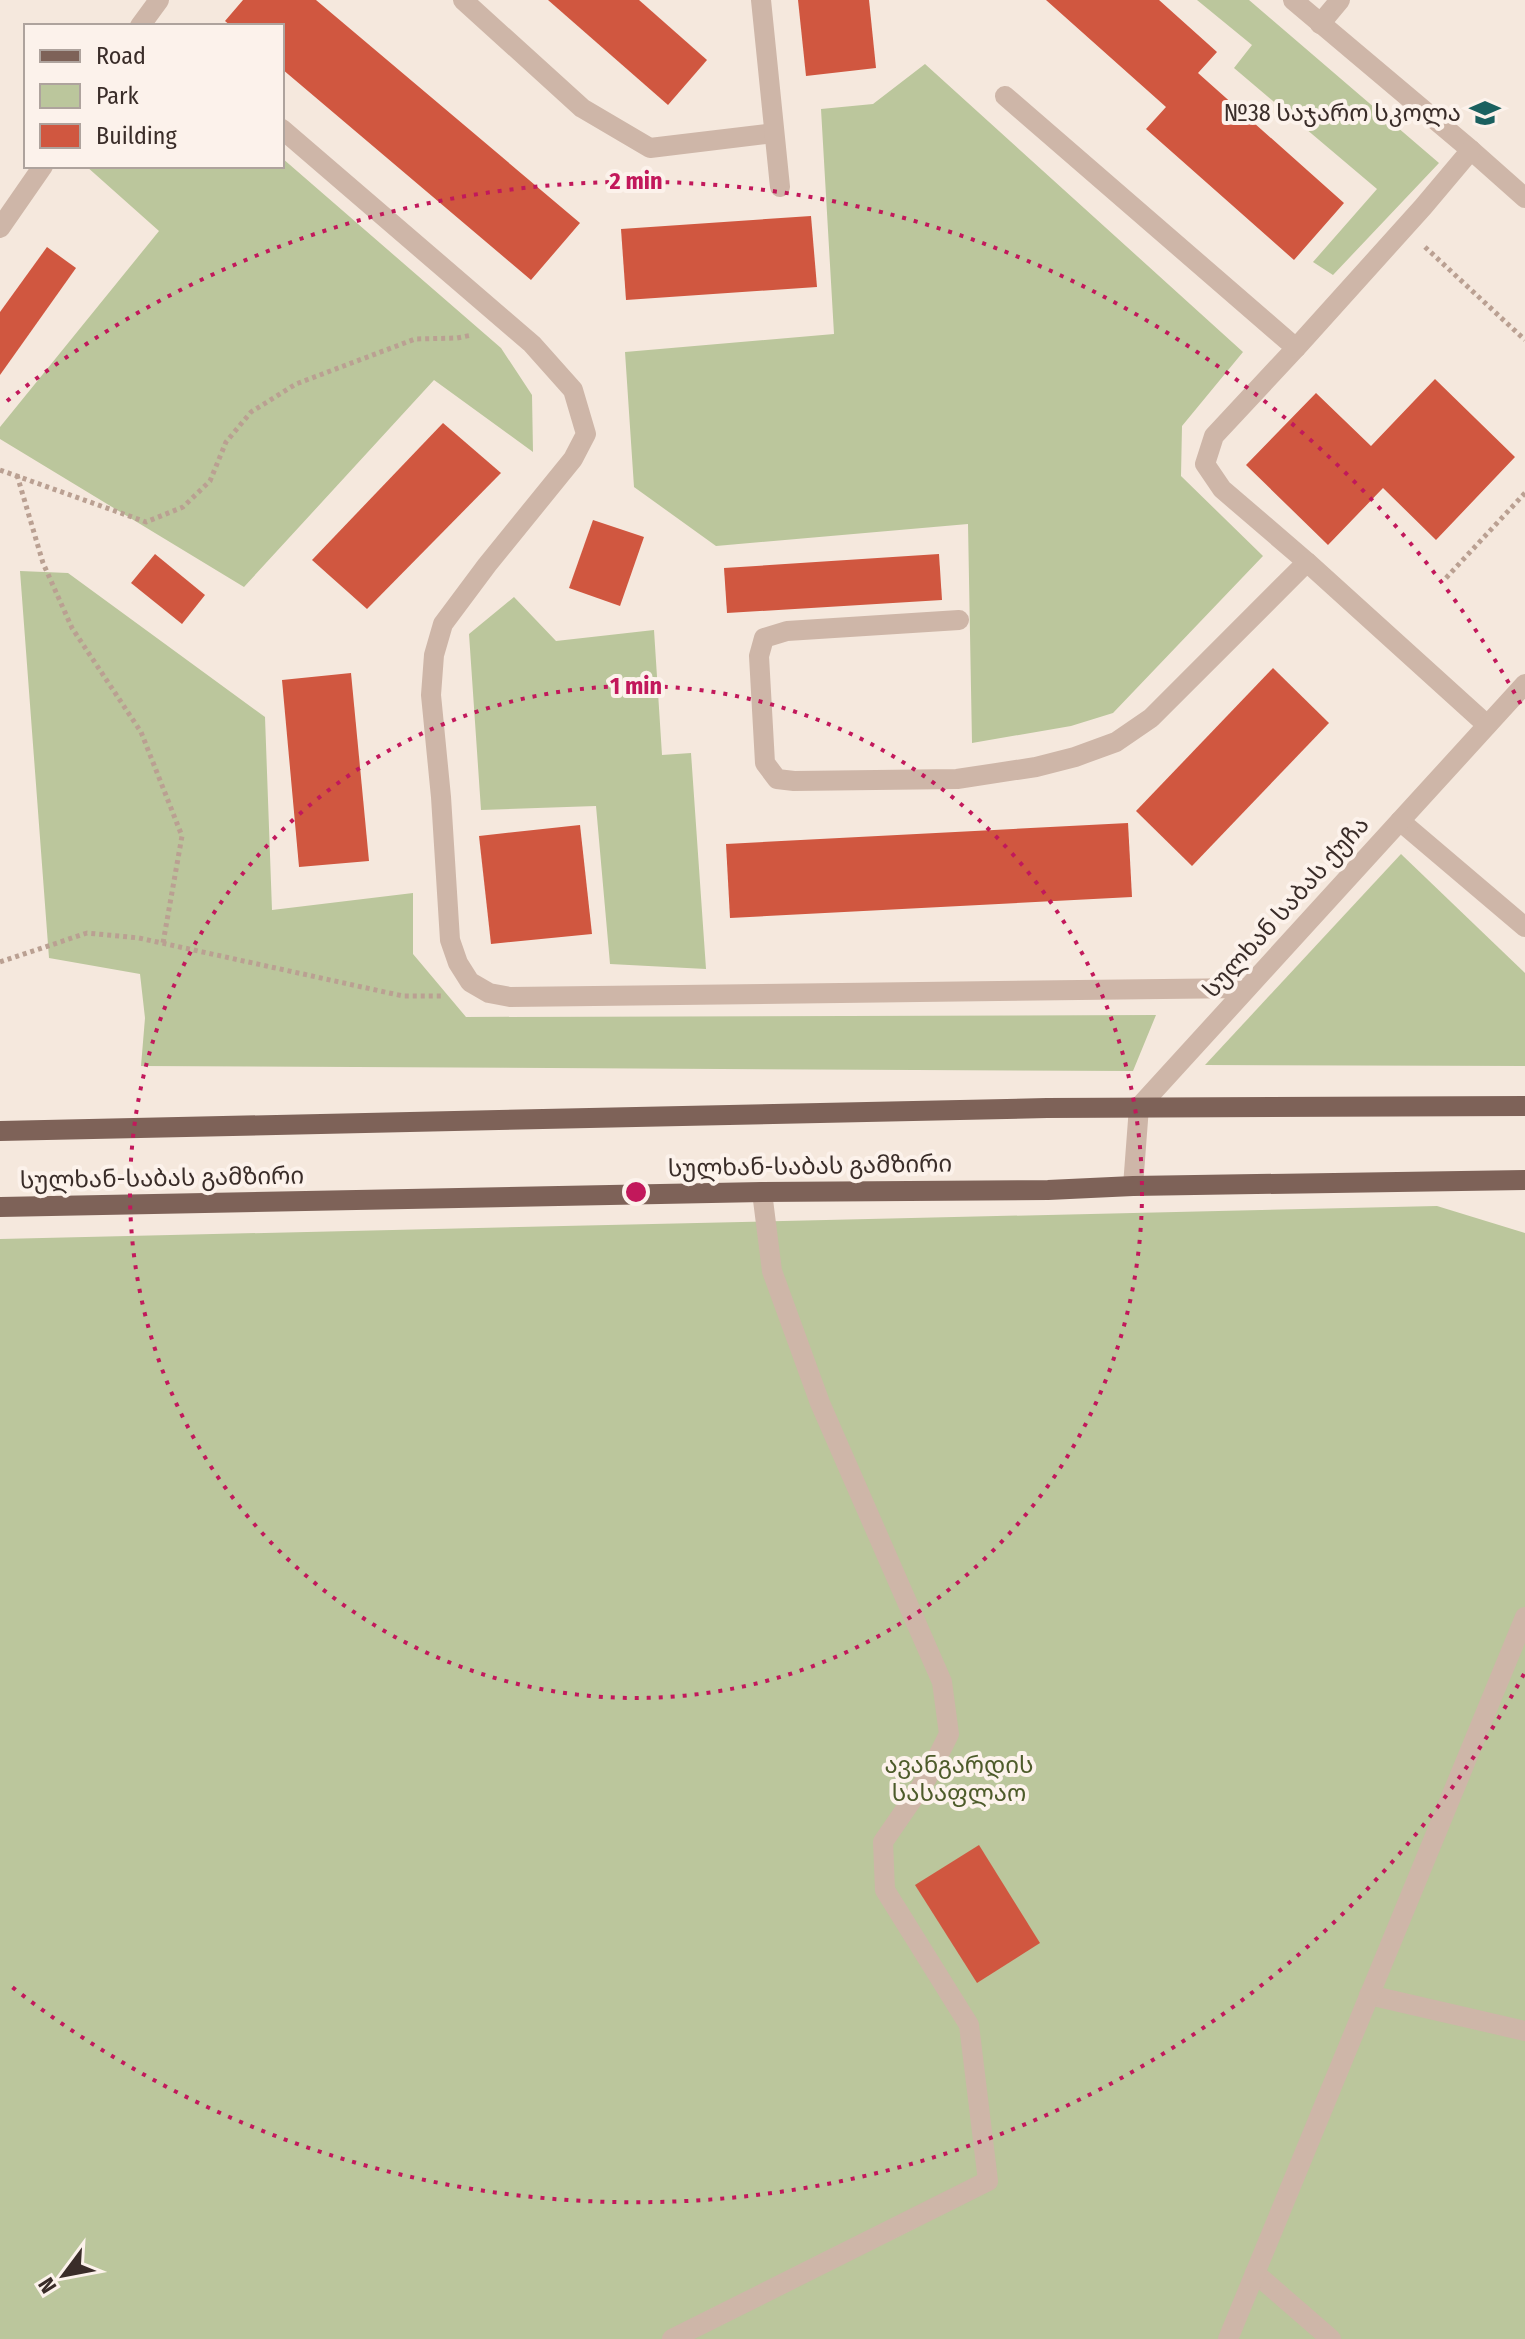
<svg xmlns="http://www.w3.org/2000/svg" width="1525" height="2339" viewBox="0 0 1525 2339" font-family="'Fira Sans Condensed','Noto Sans Georgian',sans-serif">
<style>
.green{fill:#bbc69c}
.building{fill:#d05740}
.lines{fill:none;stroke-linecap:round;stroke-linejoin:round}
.path{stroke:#baa092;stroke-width:5;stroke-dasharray:4 4;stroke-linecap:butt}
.minor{stroke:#ceb6a8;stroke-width:20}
.major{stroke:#7e6258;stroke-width:20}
.ring{fill:none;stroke:#c2185b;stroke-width:4;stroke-dasharray:4 8}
.labels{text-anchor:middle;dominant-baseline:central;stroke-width:8;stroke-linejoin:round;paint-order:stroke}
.poi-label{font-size:24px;fill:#3a2d29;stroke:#fcf2eb;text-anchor:end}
.street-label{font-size:24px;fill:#3a2d29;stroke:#fcf2eb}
.park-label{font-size:24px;fill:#4d5b2a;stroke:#fcf2eb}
.centre{fill:#c2185b;stroke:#fcf2eb;stroke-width:4}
.ring-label{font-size:24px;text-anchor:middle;font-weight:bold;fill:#c2185b;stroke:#fcf2eb;stroke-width:8;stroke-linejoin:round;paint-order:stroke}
</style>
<rect width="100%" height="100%" fill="#f5e8dd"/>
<g class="green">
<polygon points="1197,0 1249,0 1439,163 1333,275 1313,262 1377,189 1234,68 1252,45"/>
<polygon points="925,64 1243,352 1182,426 1181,476 1263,556 1113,713 1071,726 972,743 968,524 716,546 634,487 625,352 834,334 821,109 873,104"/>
<polygon points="282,158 501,348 532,395 533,452 434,380 244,587 0,439 0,427 159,231 86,166 282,166"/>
<polygon points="20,571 68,573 265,717 272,910 413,893 413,954 466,1017 1156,1015 1133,1071 141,1066 145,1018 140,974 49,958"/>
<polygon points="514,597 556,641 654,630 662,755 691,753 706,969 610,964 596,806 481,810 469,634"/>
<polygon points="1401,854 1525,973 1525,1066 1205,1065"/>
<polygon points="1437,1206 1525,1233 1525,2339 0,2339 0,1239"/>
</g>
<g class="building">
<polygon points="243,0 316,0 580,223 531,280 282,69 282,26 231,26 225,21"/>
<polygon points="548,0 639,0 707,60 668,105"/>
<polygon points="798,0 869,0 876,68 806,76"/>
<polygon points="1046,0 1159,0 1217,52 1198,73 1344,203 1294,260 1146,129 1166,107"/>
<polygon points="811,216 817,287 626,300 621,229"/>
<polygon points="47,247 76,268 0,375 0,312"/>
<polygon points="1435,379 1515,457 1436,540 1383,488 1328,545 1246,465 1316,393 1371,446"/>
<polygon points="443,423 501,473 367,609 312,560"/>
<polygon points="593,520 644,537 620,606 569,588"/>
<polygon points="155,554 205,595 182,624 131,583"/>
<polygon points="939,554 942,600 727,613 724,568"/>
<polygon points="1273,668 1329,723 1192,866 1136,811"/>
<polygon points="351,673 369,861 299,867 282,680"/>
<polygon points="1128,823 1132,897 730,918 726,844"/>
<polygon points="580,825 592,934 491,944 479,836"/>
<polygon points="979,1845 1040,1943 977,1983 915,1885"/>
</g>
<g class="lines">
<g class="path">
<polyline points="1425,247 1525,340"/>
<polyline points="0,470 146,522 183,507 210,481 226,442 251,412 296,384 415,339 457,338 472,335"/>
<polyline points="17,475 43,563 72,628 141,732 182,836 163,943"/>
<polyline points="1446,578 1525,493"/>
<polyline points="0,962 87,933 139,938 403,996 442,996"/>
</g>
<g class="minor">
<polyline points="463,0 582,108 650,148 774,133"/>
<polyline points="761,0 780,187"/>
<polyline points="1293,0 1471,150 1525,198"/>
<polyline points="1320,24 1340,0"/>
<polyline points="140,26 159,0"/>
<polyline points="1005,96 1296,348 1214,436 1205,464 1222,489 1307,562"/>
<polyline points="282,129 532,344 573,390 586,434 573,459 487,565 443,624 434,655 431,695 441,797 450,940 458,963 470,982 489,993 510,997 1247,988"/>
<polyline points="0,228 43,166"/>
<polyline points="1296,348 1423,207 1471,150"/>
<polyline points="959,620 787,631 764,638 759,656 765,763 777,779 794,781 957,779 1036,767 1075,757 1116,742 1151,718 1307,562 1487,725"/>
<polyline points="1400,821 1525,927"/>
<polyline points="1133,1186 1139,1107 1525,684"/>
<polyline points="1369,1995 1525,2031"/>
<polyline points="1255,2273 1331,2339"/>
<polyline points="672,2339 988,2181 969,2025 885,1890 883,1842 927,1778 949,1734 942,1682 820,1403 772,1271 762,1192"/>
<polyline points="1228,2339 1525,1617"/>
</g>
<g class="major">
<polyline points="0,1131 1047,1108 1525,1106"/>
<polyline points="0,1207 762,1192 1048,1190 1133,1186 1525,1180"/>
</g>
</g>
<g class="ring">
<circle cx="636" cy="1192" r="506"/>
<path d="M1524 1674A1011 1011 0 0 1 7 1983M7 401A1011 1011 0 0 1 1524 710"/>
</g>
<defs>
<g id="school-bare" transform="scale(2.4)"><path d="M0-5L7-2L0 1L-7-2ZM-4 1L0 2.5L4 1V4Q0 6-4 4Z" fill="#1a605f" stroke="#fcf2eb" stroke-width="2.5" paint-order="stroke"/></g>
</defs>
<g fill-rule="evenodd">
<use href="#school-bare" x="1485" y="113"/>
</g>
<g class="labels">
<g class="poi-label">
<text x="1461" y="113">№38 საჯარო სკოლა</text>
</g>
<g class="street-label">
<text transform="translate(1286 907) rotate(-48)">სულხან საბას ქუჩა</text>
<text transform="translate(810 1166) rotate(-1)">სულხან-საბას გამზირი</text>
<text transform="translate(162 1178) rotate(-1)">სულხან-საბას გამზირი</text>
</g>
<g class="park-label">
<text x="959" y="1765">ავანგარდის<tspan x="959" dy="28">სასაფლაო</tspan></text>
</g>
</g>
<circle cx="636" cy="1192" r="12" class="centre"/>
<g class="ring-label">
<text x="636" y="189">2 min</text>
<text x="636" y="694">1 min</text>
</g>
<rect x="24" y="24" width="260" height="144" fill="#fcf2eb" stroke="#aea39d" stroke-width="2"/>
<rect x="40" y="50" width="40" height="12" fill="#7e6258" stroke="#aea39d" stroke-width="2"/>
<text x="96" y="64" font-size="24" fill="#3a2d29">Road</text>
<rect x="40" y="84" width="40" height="24" fill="#bbc69c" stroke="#aea39d" stroke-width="2"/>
<text x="96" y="104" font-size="24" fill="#3a2d29">Park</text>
<rect x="40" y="124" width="40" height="24" fill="#d05740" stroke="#aea39d" stroke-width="2"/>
<text x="96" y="144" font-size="24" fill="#3a2d29">Building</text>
<g transform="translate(64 2275) rotate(238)" stroke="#fcf2eb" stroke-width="6" paint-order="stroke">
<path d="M0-6L14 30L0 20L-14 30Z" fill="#3a2d29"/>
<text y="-12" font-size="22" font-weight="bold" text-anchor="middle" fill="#3a2d29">N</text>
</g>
</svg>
